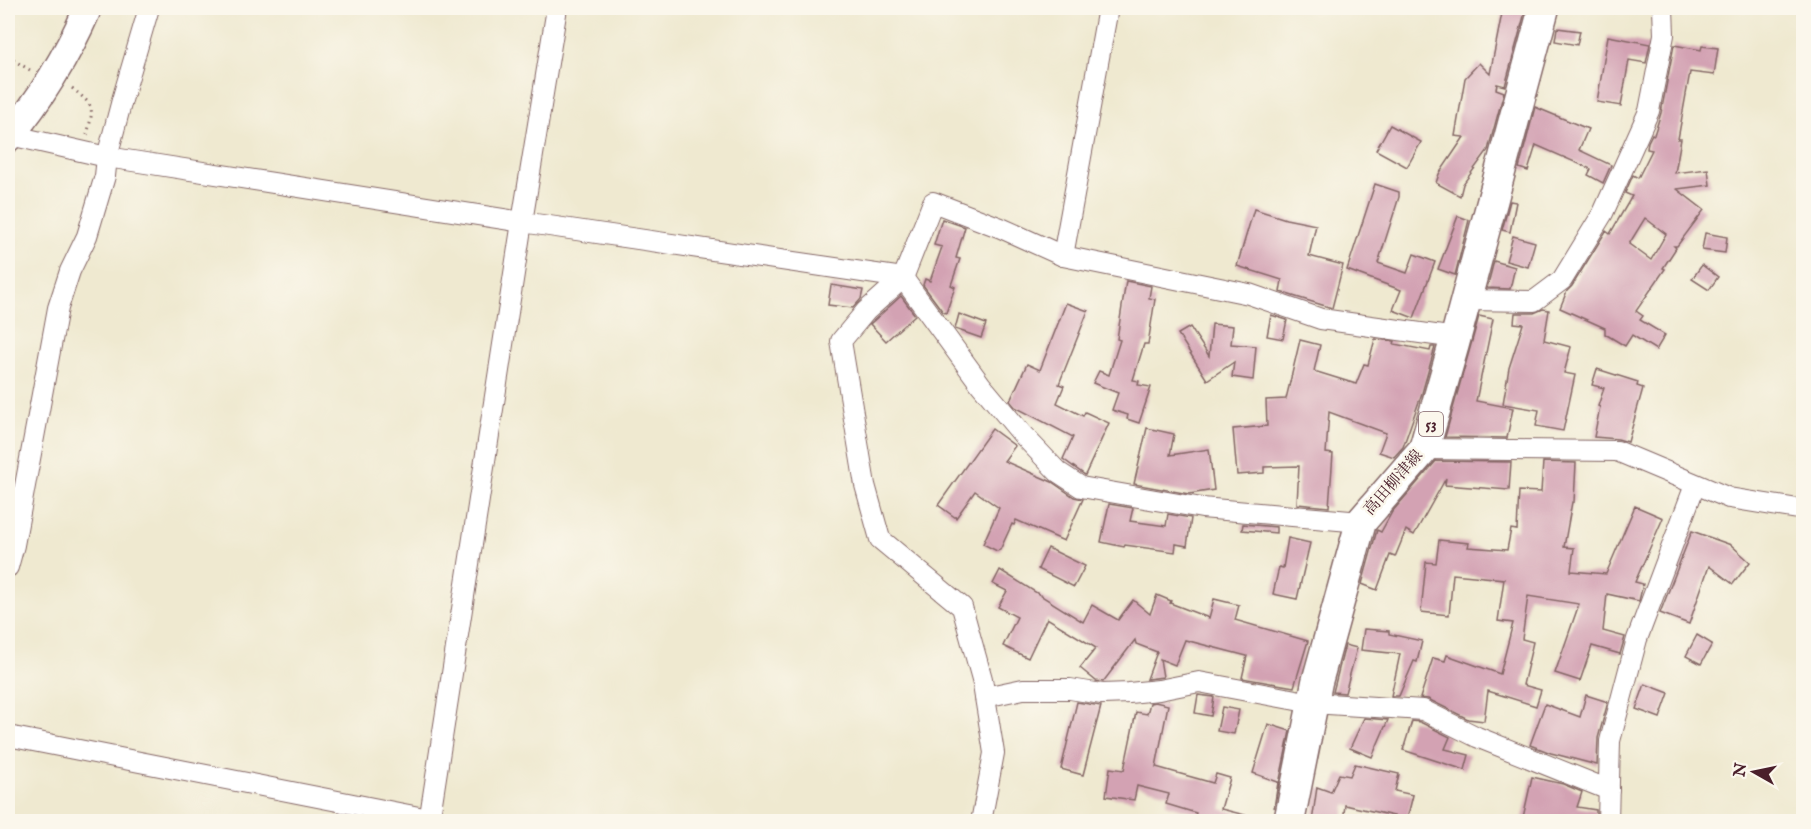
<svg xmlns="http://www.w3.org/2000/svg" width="1811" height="829" viewBox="0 0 1811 829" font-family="'IM FELL English','Noto Serif JP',serif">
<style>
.building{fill:#d3a2b3;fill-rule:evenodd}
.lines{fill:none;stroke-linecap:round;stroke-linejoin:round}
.minor-casing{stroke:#846665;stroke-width:22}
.secondary-casing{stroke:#846665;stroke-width:30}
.primary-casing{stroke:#846665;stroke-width:33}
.path{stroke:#846665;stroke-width:3;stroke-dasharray:1.5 4.5;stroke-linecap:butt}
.minor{stroke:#fff;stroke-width:20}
.secondary{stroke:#fff;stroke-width:27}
.primary{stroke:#fff;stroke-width:30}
.labels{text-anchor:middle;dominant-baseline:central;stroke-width:5;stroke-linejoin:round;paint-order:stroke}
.shield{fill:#fbf7ec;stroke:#7f6065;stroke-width:1.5}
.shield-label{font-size:15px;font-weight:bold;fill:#4a1f2b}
.street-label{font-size:16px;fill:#4a1f2b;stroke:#fbf7ec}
</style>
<rect width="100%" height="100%" fill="#fbf7ec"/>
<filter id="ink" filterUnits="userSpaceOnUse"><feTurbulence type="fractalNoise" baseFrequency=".0167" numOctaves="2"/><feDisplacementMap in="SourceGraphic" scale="12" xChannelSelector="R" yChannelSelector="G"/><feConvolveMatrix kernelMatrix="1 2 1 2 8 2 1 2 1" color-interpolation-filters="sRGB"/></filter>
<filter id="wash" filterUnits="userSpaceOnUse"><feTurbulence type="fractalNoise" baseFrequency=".008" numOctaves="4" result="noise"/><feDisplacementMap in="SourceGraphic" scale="24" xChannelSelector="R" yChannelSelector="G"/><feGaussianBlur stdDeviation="1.35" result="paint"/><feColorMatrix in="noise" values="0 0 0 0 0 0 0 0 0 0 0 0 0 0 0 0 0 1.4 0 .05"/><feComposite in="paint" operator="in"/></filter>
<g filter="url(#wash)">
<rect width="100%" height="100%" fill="#efe9d0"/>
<g id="blocks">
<g class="building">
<polygon points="1503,8 1525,8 1524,16 1505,86 1497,84 1496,89 1504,92 1488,150 1463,184 1460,196 1436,183 1439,174 1464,137 1455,136 1465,78 1479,63 1490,74"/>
<polygon points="1557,28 1580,31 1577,45 1555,41"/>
<polygon points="1608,36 1650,44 1646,63 1629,60 1621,106 1597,102"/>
<path d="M1674,45L1701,50L1702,46L1718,48L1714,75L1690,72L1678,139H1681L1675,173L1708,169L1710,185L1677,189L1704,210L1677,246H1674L1676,248L1663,268L1665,269L1636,311L1643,316L1640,320L1665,335L1656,350L1632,335L1625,346L1605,334V328L1560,308L1567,291L1572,286L1606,231L1610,234L1632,196L1625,193L1633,175L1638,178L1652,150L1647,149L1648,142L1652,134L1654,135L1661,113ZM1645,218L1666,234L1651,260L1629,244Z"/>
<polygon points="1535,107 1588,129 1579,150 1611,165 1603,183 1588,175 1591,169 1536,145 1528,171 1519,168"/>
<polygon points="1390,125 1421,142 1407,167 1376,150"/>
<polygon points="1375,184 1399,192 1399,197 1378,263 1407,273 1414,254 1435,262 1414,318 1393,310 1401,290 1347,270"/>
<polygon points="1510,201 1516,202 1510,232 1502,230"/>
<polygon points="1254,209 1286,219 1316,225 1309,256 1343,265 1332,308 1280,292 1282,280 1237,266"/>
<polygon points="1458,216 1469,220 1455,275 1438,269"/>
<polygon points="942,219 965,227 956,258 960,259 951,285 955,287 946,313 943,312 923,285 925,279 930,281 942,247 934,245"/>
<polygon points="1705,233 1727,237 1725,253 1702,250"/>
<polygon points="1513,236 1535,242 1528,267 1506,261"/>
<polygon points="1494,261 1515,267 1510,289 1487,288"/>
<polygon points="1702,265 1718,277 1709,290 1692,279"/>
<polygon points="1126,281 1151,286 1149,298 1155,299 1148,344 1144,344 1133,380 1139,381 1138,385 1151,387 1139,423 1127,419 1128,415 1112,410 1118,393 1093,383 1099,371 1109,375 1120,340 1117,339"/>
<polygon points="831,285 863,290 861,299 853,308 828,305"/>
<polygon points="901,296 915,315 886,341 870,324"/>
<polygon points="1066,303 1088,311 1059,384 1064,386 1057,403 1083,416 1085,412 1109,423 1085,475 1063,459 1073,437 1015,407 1010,401 1027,364 1040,370"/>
<polygon points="1543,309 1549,310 1544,340 1571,347 1564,373 1575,375 1563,431 1536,426 1539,410 1503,404 1509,368 1523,324 1514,323 1515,313 1534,313"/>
<polygon points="959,314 986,324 981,338 955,329"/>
<polygon points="1271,315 1287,320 1283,339 1267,336"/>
<polygon points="1479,316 1493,319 1476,401 1513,408 1507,438 1445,437"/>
<polygon points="1212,324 1233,326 1231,344 1256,346 1253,380 1232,377 1234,362 1207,380 1178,334 1190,327 1209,356"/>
<polygon points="1375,339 1395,341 1394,344 1430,351 1431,347 1435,347 1422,393 1403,447 1394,457 1379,452 1386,433 1329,412 1326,453 1333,454 1329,507 1297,504 1299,466 1264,467 1264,473 1237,475 1233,429 1267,426 1266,400 1286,399 1300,340 1320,345 1314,371 1356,384 1364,364 1368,365"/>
<polygon points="1597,369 1638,382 1637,386 1643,388 1628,442 1618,439 1594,437 1600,407 1598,406 1604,388 1592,385"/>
<polygon points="1147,428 1174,434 1170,455 1209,449 1214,490 1189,494 1134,484"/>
<polygon points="992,429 1015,446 1004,461 1052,482 1074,497 1083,499 1064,541 1016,520 1014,525 1012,524 1000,550 997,551 983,544 999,508 975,491 956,518 938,505"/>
<polygon points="1436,461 1511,462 1509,490 1445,485 1446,478 1414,535 1406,530 1395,557 1390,555 1377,590 1362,584 1377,530 1381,532 1392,512"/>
<polygon points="1543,462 1576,463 1574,502 1572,502 1564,547 1574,548 1571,571 1606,574 1635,506 1663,518 1635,582 1643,584 1639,601 1607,594 1603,631 1625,637 1620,654 1592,646 1580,681 1555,673 1579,604 1528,596 1522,639 1533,642 1523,685 1541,690 1536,706 1488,691 1484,721 1468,719 1428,699 1420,698 1433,658 1445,661 1447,655 1500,674 1513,623 1498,621 1504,579 1453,574 1449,615 1421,612 1426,562 1436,563 1439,540 1469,543 1468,547 1507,550 1511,529 1517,530 1519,491 1541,492"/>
<polygon points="1109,504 1133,508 1130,521 1166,526 1168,514 1191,518 1187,546 1176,544 1175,552 1125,545 1124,547 1101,542"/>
<polygon points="1243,524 1276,527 1276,533 1242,530"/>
<polygon points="1692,531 1731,545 1750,562 1733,584 1709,566 1689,624 1660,613"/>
<polygon points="1288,538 1310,543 1297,599 1273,594 1279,567 1283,568"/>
<polygon points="1048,548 1085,566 1074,587 1038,569"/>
<polygon points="1000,570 1083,622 1092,605 1118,620 1133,600 1150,614 1157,595 1171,601 1170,603 1209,618 1214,599 1239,605 1235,620 1308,641 1294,687 1242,678 1247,656 1185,640 1175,665 1160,659 1163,677 1147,679 1157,652 1136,644 1135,640 1103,682 1096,681 1080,668 1096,648 1047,618 1028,658 1003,646 1017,617 998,607 1007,591 993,584"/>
<polygon points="1364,629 1389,631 1389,634 1422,641 1417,662 1414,661 1399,696 1391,696 1400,654 1361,650"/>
<polygon points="1697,635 1712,644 1701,664 1686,656"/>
<polygon points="1345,645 1357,648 1345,693 1333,692"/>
<polygon points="1645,684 1669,693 1660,718 1636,709"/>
<polygon points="1198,695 1214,697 1211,716 1195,713"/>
<polygon points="1586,695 1608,702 1598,738 1597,765 1551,753 1530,745 1545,704 1580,717"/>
<polygon points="1077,702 1101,706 1083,775 1061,769"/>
<polygon points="1155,702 1168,705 1156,767 1213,783 1216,774 1230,778 1221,809 1253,817 1252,822 1193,822 1196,813 1166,804 1169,794 1137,786 1134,800 1106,796 1110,768 1124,770 1136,712 1147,714 1150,703"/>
<polygon points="1222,707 1239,710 1234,734 1217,731"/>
<polygon points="1364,718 1388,720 1372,757 1350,748"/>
<polygon points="1412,721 1420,722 1450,737 1445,749 1469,755 1465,770 1403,750"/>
<polygon points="1268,724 1290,731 1274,808 1278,782 1253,773"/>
<polygon points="1355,764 1399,774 1395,791 1413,795 1407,819 1345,805 1343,822 1312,822 1317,787 1331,792 1339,774 1350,776"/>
<polygon points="1532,777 1563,784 1582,792 1577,807 1596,810 1596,822 1522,822"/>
</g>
</g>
</g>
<g filter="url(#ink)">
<use href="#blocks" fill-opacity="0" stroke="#846665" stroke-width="1.5"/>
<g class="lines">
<g class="minor-casing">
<g id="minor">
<polyline points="10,135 107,157 522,222 903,278 981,385 1022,434 1058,472 1081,487 1202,508 1361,522"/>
<polyline points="1063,256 1108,8"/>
<polyline points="1466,300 1534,301 1562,280 1603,213 1649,111 1664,35 1663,8"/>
<polyline points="1424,449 1617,451 1729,498 1804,510"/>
<polyline points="8,567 14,545 58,308 70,271 87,236 105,176 107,157 122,100 149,8"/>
<polyline points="985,697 1023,689 1070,689 1102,694 1129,693 1159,690 1199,682 1312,703 1423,710 1477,737 1609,790"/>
<polyline points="8,736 429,819"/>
<polyline points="429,822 522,222 557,8"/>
<polyline points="981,822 994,753 982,679 962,607 880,539 865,485 841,341 866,311 903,278 933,202 1001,228 1063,256 1249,294 1321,319 1456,338"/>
<polyline points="1608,822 1610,741 1637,639 1695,485"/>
</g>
</g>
<g class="secondary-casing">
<path id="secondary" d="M8,138C42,98 67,56 88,8"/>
</g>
<g class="primary-casing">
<polyline id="primary" points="1289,822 1317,682 1361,522 1424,449 1454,344 1544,8"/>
</g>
<g class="path">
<polyline points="8,57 30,70"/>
<path d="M72,88C95,107 94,106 87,135"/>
</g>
<use href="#minor" class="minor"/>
<use href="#secondary" class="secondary"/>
<use href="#primary" class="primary"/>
</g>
</g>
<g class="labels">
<rect class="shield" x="1419" y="412" width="24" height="24" rx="4.5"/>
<g class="shield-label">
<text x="1431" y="424">53</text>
</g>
<g class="street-label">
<text transform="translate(1394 483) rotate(-49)">高田柳津線</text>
</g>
</g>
<rect width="1811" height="829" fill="none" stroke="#fbf7ec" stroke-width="30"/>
<g transform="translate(1754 772) rotate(279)" stroke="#fbf7ec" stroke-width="4.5" paint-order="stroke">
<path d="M0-4.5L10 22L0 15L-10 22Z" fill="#4a1f2b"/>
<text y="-9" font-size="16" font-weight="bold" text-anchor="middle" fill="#4a1f2b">N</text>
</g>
</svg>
